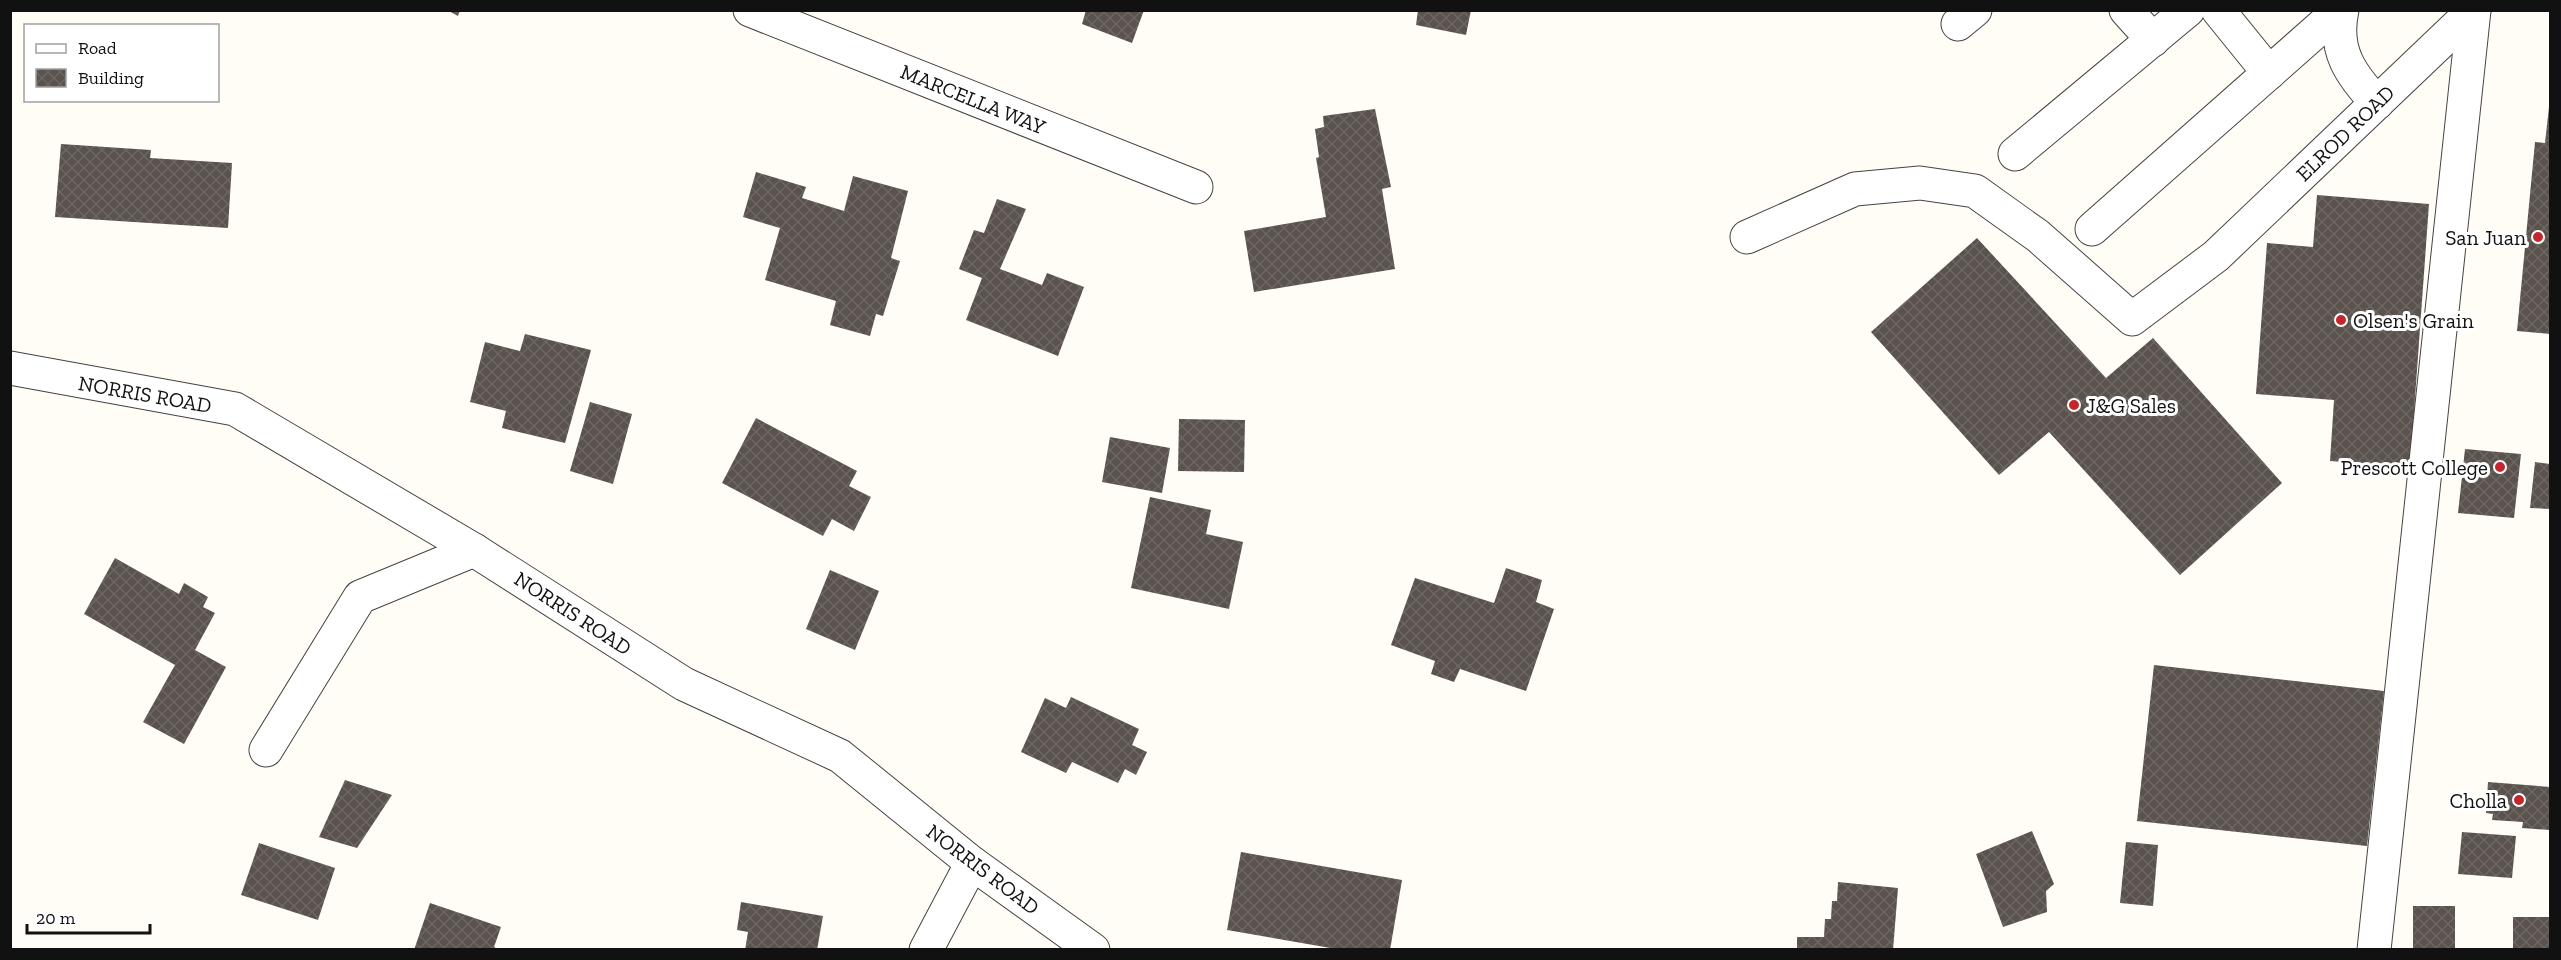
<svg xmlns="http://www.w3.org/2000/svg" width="2561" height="960" viewBox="0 0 2561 960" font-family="'Zilla Slab',serif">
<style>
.building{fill:url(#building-cross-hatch)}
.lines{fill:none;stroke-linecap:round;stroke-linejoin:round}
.minor-casing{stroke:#444;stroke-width:35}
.minor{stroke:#fff;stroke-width:33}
.poi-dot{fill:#c4262e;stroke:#fff;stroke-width:2}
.labels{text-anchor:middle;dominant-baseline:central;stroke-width:6;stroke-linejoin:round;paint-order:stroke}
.street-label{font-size:21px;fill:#111;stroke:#fff}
.poi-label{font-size:21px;fill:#111;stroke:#fff;text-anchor:end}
</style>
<defs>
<pattern id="building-cross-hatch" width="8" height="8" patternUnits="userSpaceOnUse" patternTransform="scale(1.5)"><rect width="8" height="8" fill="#5a524d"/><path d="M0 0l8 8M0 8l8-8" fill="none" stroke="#6d6662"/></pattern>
</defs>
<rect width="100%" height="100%" fill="#fffdf5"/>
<g class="building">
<polygon points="447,10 460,10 458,16"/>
<polygon points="1086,10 1144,10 1132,43 1082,24"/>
<polygon points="1418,10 1471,10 1466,35 1416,25"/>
<polygon points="2549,107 2550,107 2550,334 2517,331 2535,142 2545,143"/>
<polygon points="1375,109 1391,187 1382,189 1395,269 1254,292 1244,231 1326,217 1316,158 1319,157 1315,129 1324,127 1323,116"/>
<polygon points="61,144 151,150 150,158 232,163 228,228 55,217"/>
<polygon points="756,172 806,187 802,198 844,211 853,176 908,191 891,258 900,261 883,316 876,314 870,336 830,325 836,301 765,280 780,228 743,217"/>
<polygon points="2317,195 2429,204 2410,467 2330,461 2334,400 2256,394 2267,243 2313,247"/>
<polygon points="997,199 1026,209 1000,269 1042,285 1047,273 1084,287 1058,356 966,320 982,278 959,269 974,230 984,233"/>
<polygon points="1977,238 2106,378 2153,338 2282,483 2180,575 2049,432 1999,475 1871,332"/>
<polygon points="525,334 591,350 565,443 502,428 506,411 470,402 485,342 520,351"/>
<polygon points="590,402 632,414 613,484 570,471"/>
<polygon points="756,418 857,471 849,486 871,497 854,531 832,519 823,536 722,483"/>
<polygon points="1179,419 1245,420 1244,472 1178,471"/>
<polygon points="1110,437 1170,448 1162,493 1102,482"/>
<polygon points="2465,449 2521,454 2514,518 2458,513"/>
<polygon points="2535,462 2550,464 2550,509 2530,508"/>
<polygon points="1150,497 1211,510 1206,534 1243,542 1229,609 1131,588"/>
<polygon points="115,558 179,594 184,583 208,597 203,607 215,613 195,650 226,667 184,744 143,722 175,665 84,614"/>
<polygon points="1506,568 1542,580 1536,602 1554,609 1526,691 1460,669 1454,682 1431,674 1435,661 1391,645 1415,578 1494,603"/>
<polygon points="830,570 879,591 855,650 806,629"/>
<polygon points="2154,665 2384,691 2367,846 2137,821"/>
<polygon points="1071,697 1139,729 1132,745 1147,752 1136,775 1125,769 1118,783 1072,762 1066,773 1021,752 1045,698 1066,708"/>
<polygon points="345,780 392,795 357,848 319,837"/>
<polygon points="2488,782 2550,787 2550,830 2522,828 2523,822 2492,820 2493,814 2486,813"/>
<polygon points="2032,831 2054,884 2046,891 2047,912 2003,927 1976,854"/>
<polygon points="2462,832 2516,836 2512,878 2458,874"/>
<polygon points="2126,842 2158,845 2153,906 2120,903"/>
<polygon points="259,843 335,868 318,920 241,895"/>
<polygon points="1241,852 1402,880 1390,950 1342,950 1227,930"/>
<polygon points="1838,882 1898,888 1893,950 1797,950 1797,937 1824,937 1825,919 1831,919 1832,901 1837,901"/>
<polygon points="741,902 823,916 817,950 745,950 748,932 737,930"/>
<polygon points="430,903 501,927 494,947 499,950 414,950"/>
<rect x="2413" y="906" width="42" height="44"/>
<rect x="2513" y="917" width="37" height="33"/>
</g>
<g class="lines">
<g class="minor-casing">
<g id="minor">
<polyline points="750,10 1196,187"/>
<polyline points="2126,10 2153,40"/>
<polyline points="2218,10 2269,73"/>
<path d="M2342,10C2333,51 2351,75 2377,103"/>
<polyline points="1958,24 1975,10"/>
<polyline points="2015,154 2188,10"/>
<polyline points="2092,229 2340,10"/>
<polyline points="1747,237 1855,189 1920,183 1975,191 2038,236 2132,319 2216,256 2474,10"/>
<polyline points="10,368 235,409 474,550 684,684 840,756 972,863 1093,950"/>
<polyline points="266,750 360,597 474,550"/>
<polyline points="926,950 972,863"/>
<polyline points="2374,950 2474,10"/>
</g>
</g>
<use href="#minor" class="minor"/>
</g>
<g class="poi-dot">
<circle cx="2538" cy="237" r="6"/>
<circle cx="2341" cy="320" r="6"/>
<circle cx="2074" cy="405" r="6"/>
<circle cx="2500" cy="467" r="6"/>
<circle cx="2519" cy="800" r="6"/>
</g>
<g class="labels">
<g class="street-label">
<text transform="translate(973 99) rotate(22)">MARCELLA WAY</text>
<text transform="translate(2345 133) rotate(-44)">ELROD ROAD</text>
<text transform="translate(145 394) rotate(10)">NORRIS ROAD</text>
<text transform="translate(573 613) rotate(33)">NORRIS ROAD</text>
<text transform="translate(983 869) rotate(37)">NORRIS ROAD</text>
</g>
<g class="poi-label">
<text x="2526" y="237">San Juan</text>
<text x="2353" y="320" text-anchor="start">Olsen's Grain</text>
<text x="2086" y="405" text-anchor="start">J&amp;G Sales</text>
<text x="2488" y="467">Prescott College</text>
<text x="2507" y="800">Cholla</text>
</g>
</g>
<rect width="2561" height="960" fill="none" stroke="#111111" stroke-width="24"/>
<rect x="24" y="24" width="195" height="78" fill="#ffffff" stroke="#a0a0a0" stroke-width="1.5"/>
<rect x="36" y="44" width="30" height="9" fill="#ffffff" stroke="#a0a0a0" stroke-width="1.5"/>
<text x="78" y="54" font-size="18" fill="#111111">Road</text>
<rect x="36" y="69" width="30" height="18" fill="url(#building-cross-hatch)" stroke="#a0a0a0" stroke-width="1.5"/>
<text x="78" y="84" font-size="18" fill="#111111">Building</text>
<path d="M27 924v9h123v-9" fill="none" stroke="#111111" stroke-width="3"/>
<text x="36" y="924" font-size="18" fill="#111111" stroke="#ffffff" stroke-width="4.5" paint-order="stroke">20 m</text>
</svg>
